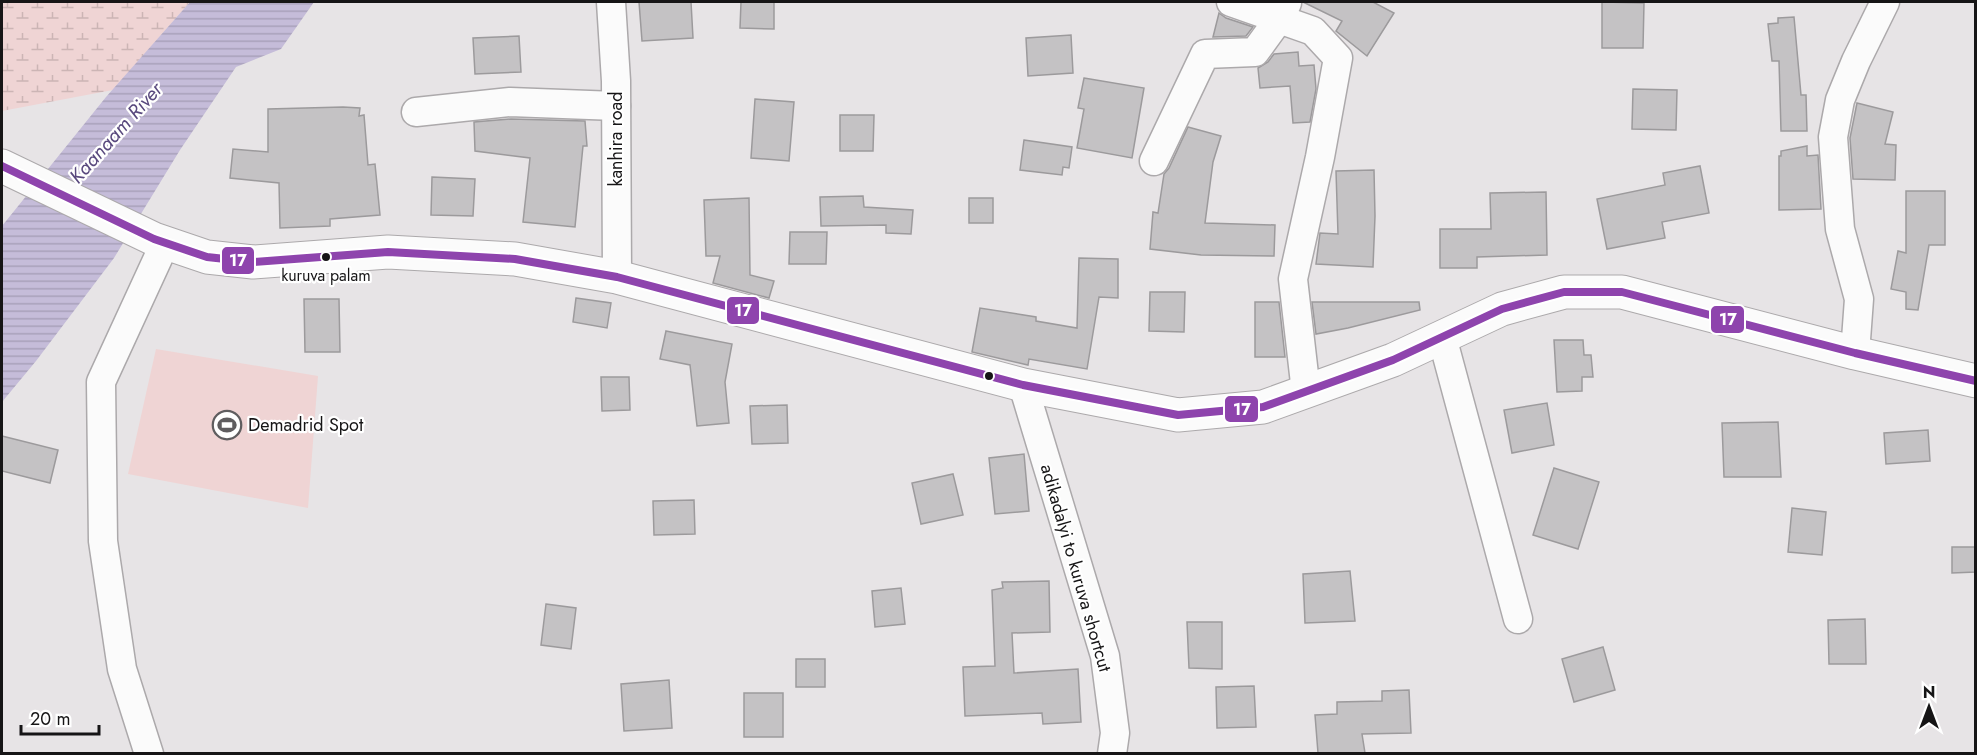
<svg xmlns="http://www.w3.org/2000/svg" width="1977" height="755" viewBox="0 0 1977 755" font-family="Jost,sans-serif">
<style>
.wetland{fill:url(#wetland-marsh)}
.garden{fill:#efd4d4}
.water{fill:url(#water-rules)}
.building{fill:#c4c2c4;stroke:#9c9a9c;stroke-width:1.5}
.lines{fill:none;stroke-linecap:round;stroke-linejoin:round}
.minor-casing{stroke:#aca9ab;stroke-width:31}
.secondary-casing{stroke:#aca9ab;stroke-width:35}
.minor{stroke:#fbfbfb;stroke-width:28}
.secondary{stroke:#fbfbfb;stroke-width:33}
.bus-1-casing{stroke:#fff;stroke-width:12}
.bus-1{stroke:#8e44ad;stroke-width:8}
.bus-dot{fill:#161516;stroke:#fff;stroke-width:2}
.labels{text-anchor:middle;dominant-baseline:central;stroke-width:4.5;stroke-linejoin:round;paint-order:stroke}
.bus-label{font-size:16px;fill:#161516;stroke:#fff}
.street-label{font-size:18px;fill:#161516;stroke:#fff}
.poi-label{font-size:18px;fill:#161516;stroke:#fff;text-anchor:start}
.water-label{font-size:20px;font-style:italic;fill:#59497e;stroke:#fff}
.line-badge{stroke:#fff;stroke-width:2}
.badge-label{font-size:16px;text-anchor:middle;font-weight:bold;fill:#fff}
</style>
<defs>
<pattern id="wetland-marsh" width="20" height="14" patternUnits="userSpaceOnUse" patternTransform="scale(1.5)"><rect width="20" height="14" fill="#efd4d4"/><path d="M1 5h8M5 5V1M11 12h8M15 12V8" fill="none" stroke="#ccb5b5"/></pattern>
<pattern id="water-rules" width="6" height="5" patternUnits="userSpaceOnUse" patternTransform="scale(1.5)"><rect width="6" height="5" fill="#c5bcd9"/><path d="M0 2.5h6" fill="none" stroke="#a8a1ba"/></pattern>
</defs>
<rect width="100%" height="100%" fill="#e7e4e6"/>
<polygon class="wetland" points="2,2 190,2 113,90 2,111"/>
<polygon class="garden" points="156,349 318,376 308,508 128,474"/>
<polygon class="water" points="190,2 314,2 281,49 236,67 180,150 114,258 36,361 2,402 2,226 106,97"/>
<g class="building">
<polygon points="639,2 691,2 693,38 642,41"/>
<polygon points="741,2 774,2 774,29 740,28"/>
<polygon points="1303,2 1373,2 1394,13 1367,56 1336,31 1342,21"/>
<polygon points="1602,2 1644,3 1643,48 1602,48"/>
<polygon points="1219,13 1226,18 1253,27 1246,36 1213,37"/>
<polygon points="1794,17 1801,95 1806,95 1807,131 1781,131 1779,61 1772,61 1768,24 1778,23 1778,18"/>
<polygon points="1071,35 1073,73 1028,76 1026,38"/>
<polygon points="519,36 521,72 475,74 473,38"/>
<polygon points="1298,52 1299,66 1314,65 1316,89 1310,122 1293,123 1290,86 1260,88 1258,68 1268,62 1274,54"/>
<polygon points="1084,78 1144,88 1132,158 1077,148 1084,109 1078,108"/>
<polygon points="1633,89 1677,90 1676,130 1632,129"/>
<polygon points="755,99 794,102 789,161 751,158"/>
<polygon points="1857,103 1893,112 1885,144 1896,145 1895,180 1853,179 1850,138"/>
<polygon points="343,107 360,108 359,116 364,115 368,165 375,164 380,215 330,219 330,226 280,228 279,183 230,178 233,149 268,152 268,109"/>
<polygon points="840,115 874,115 873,151 840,151"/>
<polygon points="511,119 585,121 587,146 583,146 575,227 523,222 530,158 475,151 474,122"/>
<polygon points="1188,127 1221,136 1213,162 1205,223 1275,225 1274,256 1201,255 1150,249 1153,212 1158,213 1164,174 1169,168"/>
<polygon points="1024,140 1072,147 1069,168 1063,167 1062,175 1020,170"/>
<polygon points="1807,146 1807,156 1818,155 1821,209 1779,210 1779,156 1781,156 1781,151"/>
<polygon points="1700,166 1709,213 1662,222 1665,238 1607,249 1597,199 1665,185 1663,173"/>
<polygon points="1374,170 1375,216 1373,267 1316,264 1320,233 1338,234 1336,171"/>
<polygon points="432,177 475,179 473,216 431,215"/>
<polygon points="1906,191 1945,191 1945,245 1929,245 1918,310 1906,309 1906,292 1891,289 1898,251 1906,253"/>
<polygon points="1546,192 1547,255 1477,257 1477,268 1440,268 1440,229 1491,229 1490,193"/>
<polygon points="863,196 864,207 913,210 911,234 886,233 886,225 821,226 820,197"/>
<polygon points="749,198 750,275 774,281 769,298 713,283 720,256 706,256 704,200"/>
<rect x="969" y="198" width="24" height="25"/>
<polygon points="790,232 827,232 826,264 789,264"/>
<polygon points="1079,258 1118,259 1118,298 1099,297 1087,369 1029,359 1028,365 972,352 980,308 1036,317 1036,321 1077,328"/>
<polygon points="1150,292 1185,292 1184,332 1149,331"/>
<polygon points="576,298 611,303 607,328 573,322"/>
<polygon points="304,299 339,299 340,352 305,352"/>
<polygon points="1255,302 1279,302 1285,357 1255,357"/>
<polygon points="1312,302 1419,302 1420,310 1348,328 1316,334"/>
<polygon points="666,331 732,344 725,382 729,423 697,426 690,365 660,359"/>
<polygon points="1554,340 1583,340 1584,355 1591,355 1593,377 1582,377 1582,391 1557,392"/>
<polygon points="601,377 629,377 630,410 602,411"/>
<polygon points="1547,403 1554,445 1512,453 1504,410"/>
<polygon points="787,405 788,443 752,444 750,406"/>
<polygon points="1778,422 1781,477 1724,477 1722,423"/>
<polygon points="1928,430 1930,461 1886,464 1884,433"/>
<polygon points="2,436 58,450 50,483 2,471"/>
<polygon points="1024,454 1029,511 995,514 989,458"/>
<polygon points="1554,468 1599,482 1578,549 1533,535"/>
<polygon points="953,474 963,515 921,524 912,483"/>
<polygon points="694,500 695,534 654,535 653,501"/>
<polygon points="1792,508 1826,512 1822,555 1788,552"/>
<polygon points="1952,547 1976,547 1976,572 1952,573"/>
<polygon points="1350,571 1355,621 1305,623 1303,574"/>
<polygon points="1049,581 1050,632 1012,633 1014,673 1078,669 1081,722 1043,724 1042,713 965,716 963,667 995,666 992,590 1003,588 1002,582"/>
<polygon points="901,588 905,624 875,627 872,591"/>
<polygon points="546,604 576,608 571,649 541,645"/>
<polygon points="1865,619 1866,664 1829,664 1828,620"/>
<polygon points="1187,622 1222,622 1222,669 1189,668"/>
<polygon points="1603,647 1615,690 1574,702 1562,659"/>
<rect x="796" y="659" width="29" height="28"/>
<polygon points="669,680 672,728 624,731 621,684"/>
<polygon points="1254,686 1256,727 1217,728 1216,687"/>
<polygon points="1409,690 1411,733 1362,734 1365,753 1318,753 1315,715 1337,714 1337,702 1382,701 1382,691"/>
<rect x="744" y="693" width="39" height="44"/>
</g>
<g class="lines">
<g class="minor-casing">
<g id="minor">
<polyline points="611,2 616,81 617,277"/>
<polyline points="1231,2 1313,31 1338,58 1320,157 1293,279 1306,392"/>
<polyline points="416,112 510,102 616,106"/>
<polyline points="1154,161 1205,54 1255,52 1279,19 1287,3"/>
<polyline points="1442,337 1518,619"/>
<polyline points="1855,353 1859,299 1840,229 1833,137 1840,100 1856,61 1885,2"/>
<polyline points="1023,385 1105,656 1115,733 1112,754"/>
<polyline points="149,754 122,669 103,541 101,382 165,243"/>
</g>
</g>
<g class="secondary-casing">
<polyline id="secondary" points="2,166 154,239 207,257 253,262 388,252 515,259 617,277 1023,385 1178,415 1263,407 1393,360 1502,309 1564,292 1622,292 1855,353 1976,381"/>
</g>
<use href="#minor" class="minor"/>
<use href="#secondary" class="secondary"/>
<g class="bus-1-casing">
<polyline id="bus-1" points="2,166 154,239 207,257 253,262 388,252 515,259 617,277 1023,385 1178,415 1263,407 1393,360 1502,309 1564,292 1622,292 1855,353 1976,381"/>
</g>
<use href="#bus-1" class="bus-1"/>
</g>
<defs>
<g id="stadium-ring" transform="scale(1.5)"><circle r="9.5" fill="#fff" stroke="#5f5d5f" stroke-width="1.5"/><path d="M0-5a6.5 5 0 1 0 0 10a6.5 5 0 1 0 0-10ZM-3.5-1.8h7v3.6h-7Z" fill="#5f5d5f"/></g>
</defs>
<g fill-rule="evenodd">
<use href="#stadium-ring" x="227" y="425"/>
</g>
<g class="bus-dot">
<circle cx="326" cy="257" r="5"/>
<circle cx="989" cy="376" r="5"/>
</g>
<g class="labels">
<g class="bus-label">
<text x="326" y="275">kuruva palam</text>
</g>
<g class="street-label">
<text transform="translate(616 139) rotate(-90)">kanhira road</text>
<text transform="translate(1076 568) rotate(74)">adikadalyi to kuruva shortcut</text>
</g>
<g class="poi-label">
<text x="248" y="425">Demadrid Spot</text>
</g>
<g class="water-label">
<text transform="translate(116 133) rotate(-48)">Kaanaam River</text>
</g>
</g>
<g class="line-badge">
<rect x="221" y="246" width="34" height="29" rx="6" fill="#8e44ad"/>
<rect x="726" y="296" width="34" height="29" rx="6" fill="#8e44ad"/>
<rect x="1710" y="305" width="35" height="29" rx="6" fill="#8e44ad"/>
<rect x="1224" y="395" width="35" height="28" rx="6" fill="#8e44ad"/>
</g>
<g class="badge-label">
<text x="238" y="266">17</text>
<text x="743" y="316">17</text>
<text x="1728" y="325">17</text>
<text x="1242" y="415">17</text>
</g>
<rect width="1977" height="755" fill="none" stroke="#161516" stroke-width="6"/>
<g transform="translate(1929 707)" stroke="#ffffff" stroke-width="4.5" paint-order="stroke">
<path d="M0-4.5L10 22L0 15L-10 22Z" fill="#161516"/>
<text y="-9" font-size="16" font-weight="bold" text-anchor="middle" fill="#161516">N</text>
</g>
<path d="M21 725v9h78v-9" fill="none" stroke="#161516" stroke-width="3"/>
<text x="30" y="725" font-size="18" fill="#161516" stroke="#ffffff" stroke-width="4.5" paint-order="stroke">20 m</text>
</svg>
